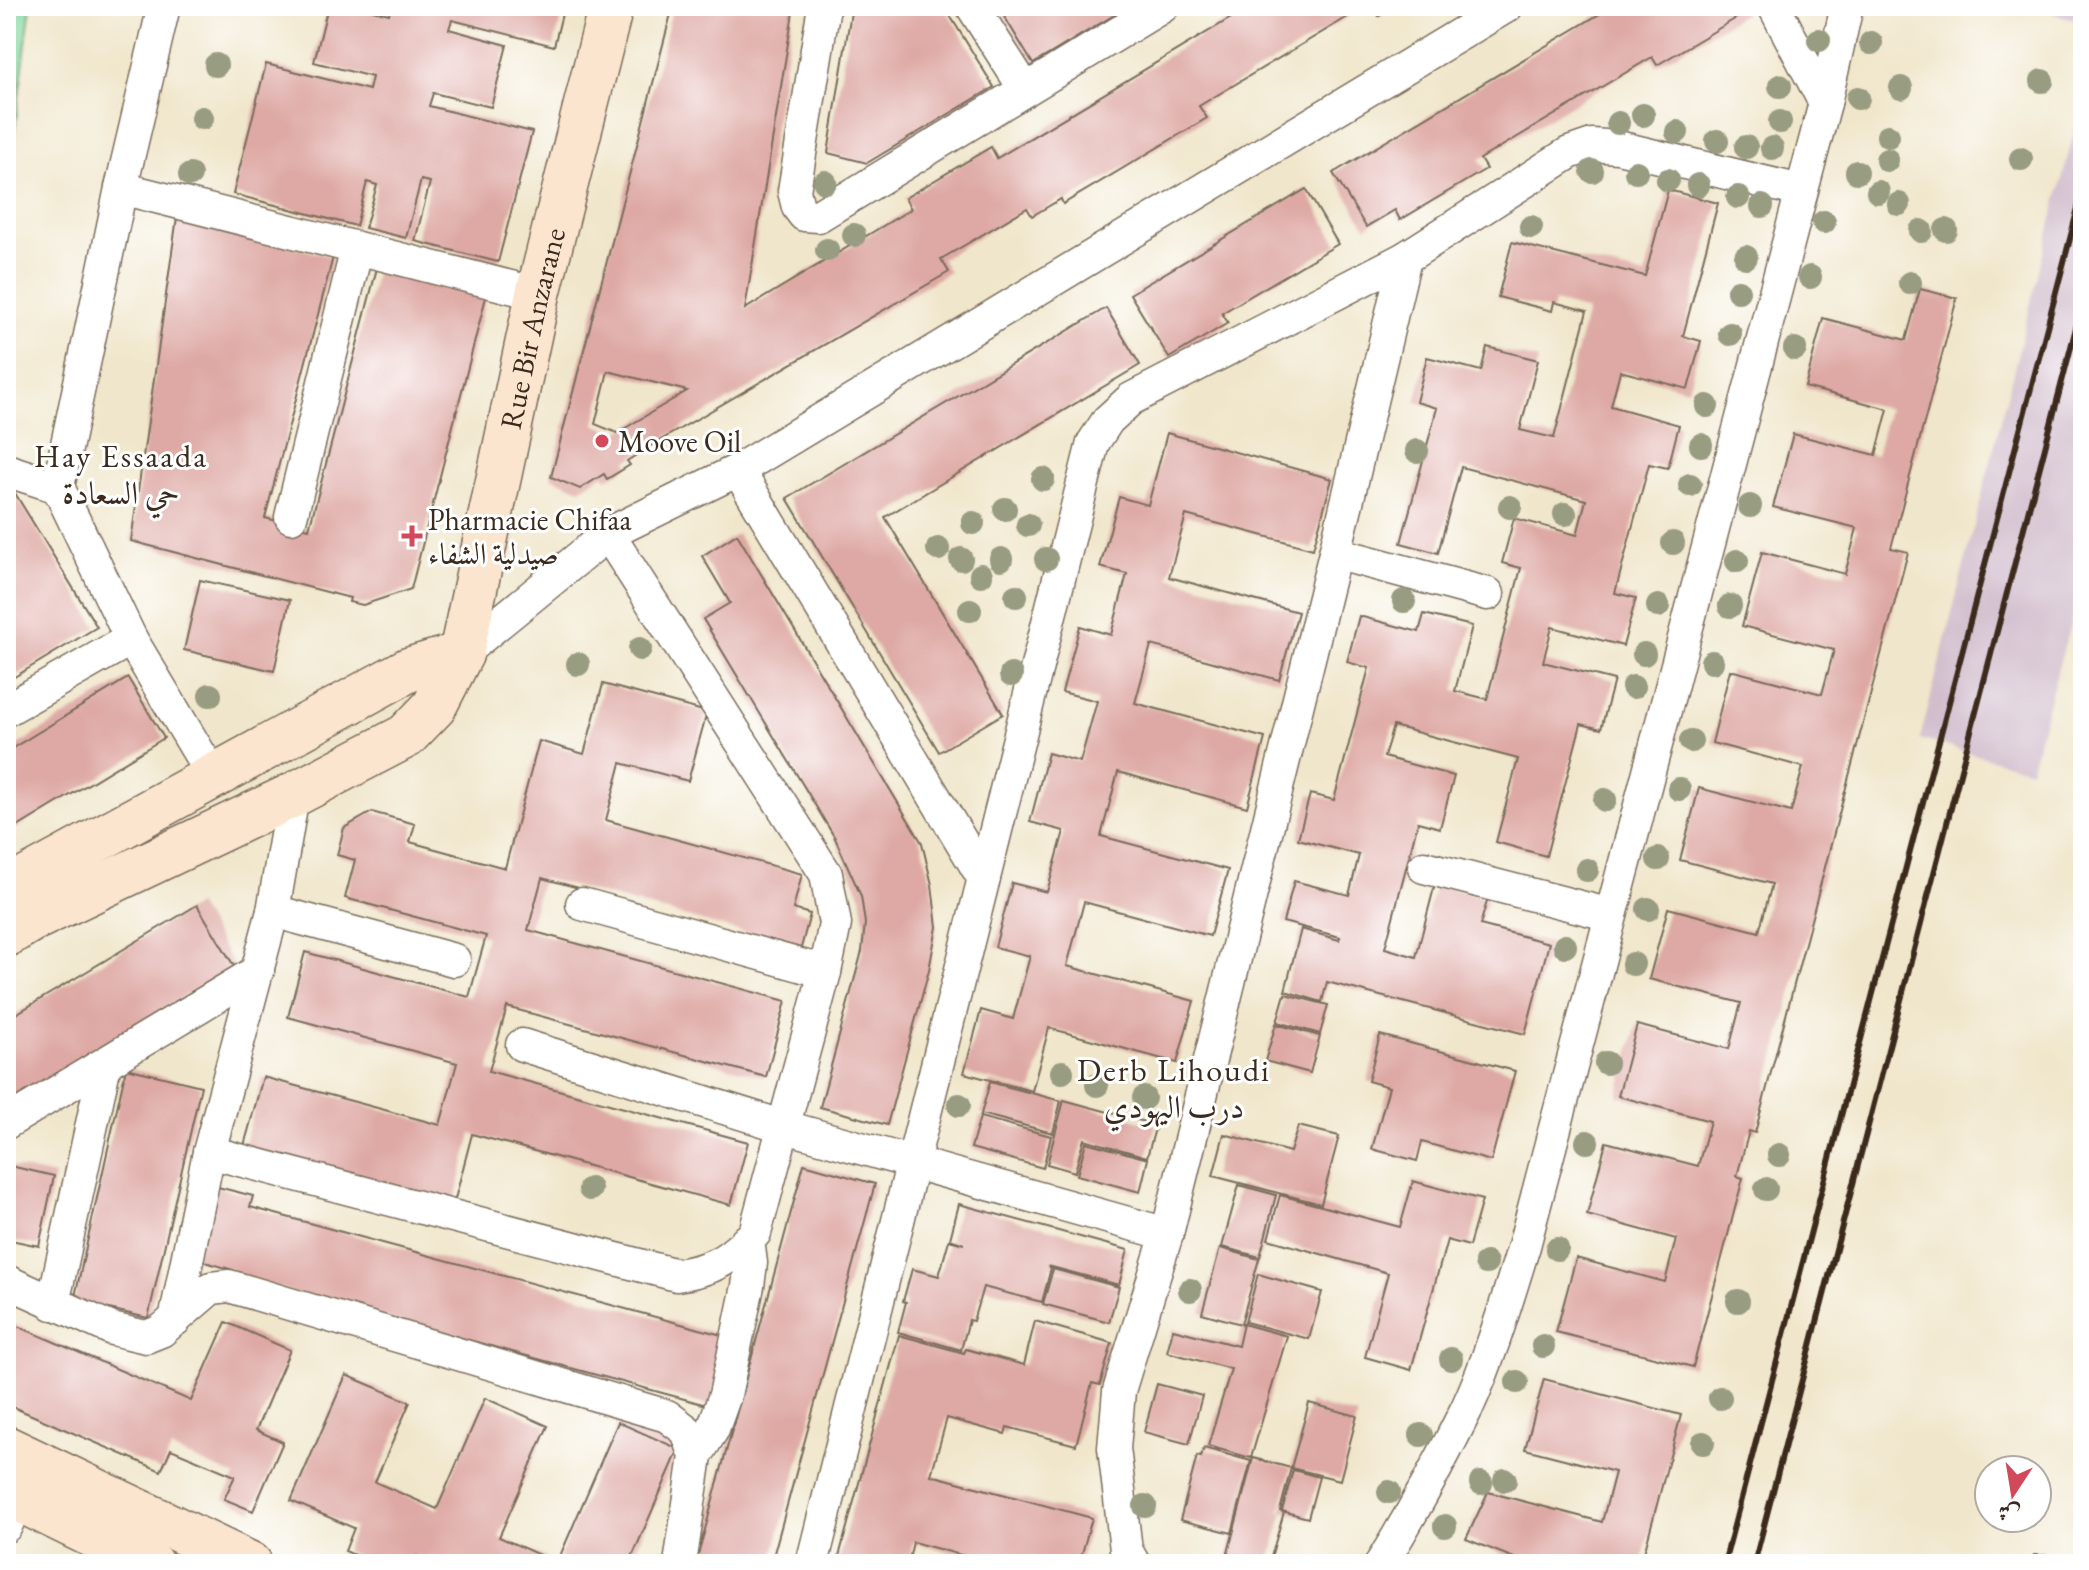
<svg xmlns="http://www.w3.org/2000/svg" width="2089" height="1570" viewBox="0 0 2089 1570" font-family="'EB Garamond',Amiri,serif">
<style>
.industrial{fill:#d1bdcc}
.green{fill:#80d99e;stroke:#5e825e;stroke-width:2}
.building{fill:#dea9a4;fill-rule:evenodd}
.lines{fill:none;stroke-linecap:round;stroke-linejoin:round}
.street-casing{stroke:#7a6c5b;stroke-width:35}
.secondary-casing{stroke:#7a6c5b;stroke-width:47}
.street{stroke:#fff;stroke-width:32}
.secondary{stroke:#fbe5cf;stroke-width:44}
.rail{stroke:#3b2a1e;stroke-width:6}
.tree{fill:#989c81}
.poi-dot{fill:#d1495b;stroke:#fff;stroke-width:3}
.labels{text-anchor:middle;dominant-baseline:central;stroke-width:6;stroke-linejoin:round;paint-order:stroke}
.street-label{font-size:30px;fill:#3b2a1e;stroke:#fff}
.poi-label{font-size:30px;fill:#3b2a1e;stroke:#fff;text-anchor:start}
.neighbourhood-label{font-size:32px;letter-spacing:2px;fill:#3b2a1e;stroke:#fff}
</style>
<rect width="100%" height="100%" fill="#fff"/>
<filter id="ink" filterUnits="userSpaceOnUse"><feTurbulence type="fractalNoise" baseFrequency=".0125" numOctaves="2"/><feDisplacementMap in="SourceGraphic" scale="16" xChannelSelector="R" yChannelSelector="G"/><feConvolveMatrix kernelMatrix="1 2 1 2 8 2 1 2 1" color-interpolation-filters="sRGB"/></filter>
<filter id="wash" filterUnits="userSpaceOnUse"><feTurbulence type="fractalNoise" baseFrequency=".006" numOctaves="4" result="noise"/><feDisplacementMap in="SourceGraphic" scale="32" xChannelSelector="R" yChannelSelector="G"/><feGaussianBlur stdDeviation="1.8" result="paint"/><feColorMatrix in="noise" values="0 0 0 0 0 0 0 0 0 0 0 0 0 0 0 0 0 1.4 0 .05"/><feComposite in="paint" operator="in"/></filter>
<g filter="url(#wash)">
<rect width="100%" height="100%" fill="#f0e6cb"/>
<g class="industrial">
<polygon points="2033,6 2083,6 2083,23"/>
<polygon points="2083,97 2083,578 2030,770 1920,739"/>
</g>
<polygon class="green" points="6,6 31,6 6,196"/>
<g id="blocks">
<g class="building">
<polygon points="328,6 357,6 389,14 391,6 564,6 554,46 452,20 449,29 507,45 491,107 433,93 429,106 532,132 498,262 415,241 430,182 425,181 421,180 406,238 365,228 377,185 367,182 356,226 233,194 266,64 369,90 372,77 314,62"/>
<path d="M673,6H794L745,309L911,209L905,198L991,147L997,158L1251,6H1366L1199,106L1207,118L1063,204L1061,199L1032,216L1027,208L970,242L941,259L949,272L647,448L627,461L630,465L607,479L604,474L580,489L551,477ZM608,371L687,391L617,433L595,424Z"/>
<polygon points="852,6 944,6 994,87 867,163 828,153"/>
<polygon points="998,6 1129,6 1033,64"/>
<polygon points="1373,6 1395,6 1379,16"/>
<polygon points="1613,6 1741,6 1745,13 1657,65 1652,57 1509,142 1480,159 1486,169 1400,220 1395,210 1366,227 1333,173"/>
<polygon points="1306,189 1338,244 1222,313 1228,323 1169,358 1130,294"/>
<polygon points="1668,190 1718,203 1683,336 1701,341 1688,389 1620,371 1611,406 1679,425 1668,468 1649,464 1615,593 1636,598 1623,646 1552,627 1543,662 1614,680 1601,729 1581,724 1546,856 1496,842 1518,759 1393,726 1384,757 1454,776 1440,828 1418,822 1385,948 1416,957 1435,884 1488,898 1480,925 1549,943 1525,1034 1327,982 1322,1002 1285,991 1301,929 1339,940 1340,937 1283,922 1294,881 1349,895 1359,855 1298,839 1310,794 1334,800 1369,668 1347,662 1359,616 1419,632 1424,614 1472,626 1455,691 1487,699 1521,568 1502,563 1514,518 1577,535 1586,500 1461,467 1438,553 1401,543 1437,408 1416,402 1427,357 1481,371 1487,347 1538,360 1520,430 1554,438 1587,311 1554,302 1552,311 1498,297 1512,242 1645,276"/>
<polygon points="177,217 333,257 265,518 309,529 377,268 486,297 411,589 363,605 349,602 350,598 131,541"/>
<polygon points="1920,289 1957,298 1891,548 1908,552 1755,1133 1749,1131 1737,1176 1743,1178 1693,1367 1556,1332 1576,1258 1665,1282 1676,1239 1587,1215 1606,1142 1698,1166 1710,1121 1618,1096 1637,1025 1729,1049 1741,1003 1649,979 1668,908 1759,932 1772,884 1680,860 1699,788 1791,812 1803,767 1712,743 1730,670 1822,694 1834,650 1742,626 1762,552 1845,574 1857,528 1773,507 1793,434 1876,455 1888,409 1805,387 1823,318 1906,340"/>
<polygon points="1106,308 1140,365 885,517 1003,714 939,752 787,498"/>
<polygon points="1167,433 1332,479 1313,549 1186,515 1169,577 1298,612 1279,680 1151,645 1135,703 1265,738 1247,807 1118,772 1101,836 1228,870 1210,936 1084,902 1067,966 1194,1001 1177,1063 1049,1028 1032,1091 964,1073 981,1010 1013,1019 1030,956 995,947 1012,883 1047,892 1064,831 1030,822 1048,753 1080,762 1097,701 1062,692 1080,626 1111,635 1127,574 1100,567 1119,497 1148,505"/>
<polygon points="10,485 97,627 6,682 6,488"/>
<polygon points="737,534 922,843 932,885 937,927 929,970 887,1125 820,1107 862,951 865,923 861,896 835,838 703,619 730,603 702,556"/>
<polygon points="200,580 290,600 274,671 184,650"/>
<polygon points="128,678 164,738 6,834 6,752"/>
<polygon points="603,684 707,712 688,781 621,763 606,820 802,874 793,909 810,914 801,948 542,878 528,930 786,1001 766,1077 507,1007 489,1071 748,1142 731,1205 472,1134 454,1203 244,1146 263,1077 440,1125 457,1063 288,1017 305,952 469,997 486,936 345,898 355,860 337,855 344,828 372,812 415,824 410,842 505,868 539,741 584,754"/>
<polygon points="197,905 234,966 6,1104 6,1020"/>
<polygon points="1285,994 1328,1005 1320,1034 1277,1022"/>
<polygon points="1276,1024 1320,1036 1310,1073 1265,1061"/>
<polygon points="1380,1035 1515,1071 1491,1161 1422,1142 1417,1161 1372,1149 1389,1087 1368,1081"/>
<polygon points="126,1068 201,1086 148,1318 74,1301"/>
<polygon points="990,1082 1061,1101 1053,1133 981,1114"/>
<polygon points="1064,1100 1156,1125 1147,1157 1084,1139 1075,1172 1047,1164"/>
<polygon points="980,1117 1051,1136 1043,1168 971,1148"/>
<polygon points="1298,1126 1339,1136 1321,1204 1213,1176 1224,1134 1290,1152"/>
<polygon points="1086,1142 1148,1159 1140,1192 1077,1175"/>
<polygon points="804,1164 875,1184 771,1564 717,1564 697,1559"/>
<polygon points="6,1165 54,1176 39,1246 6,1239"/>
<polygon points="1413,1181 1482,1200 1469,1246 1447,1240 1411,1370 1365,1357 1388,1273 1268,1239 1280,1195 1400,1227"/>
<polygon points="1239,1185 1276,1195 1260,1257 1222,1247"/>
<polygon points="214,1186 253,1196 250,1207 729,1337 710,1406 231,1275 233,1270 195,1259"/>
<polygon points="959,1204 1128,1250 1119,1285 1048,1266 1051,1268 1042,1302 983,1287 973,1321 969,1320 961,1350 898,1332 906,1302 903,1301 912,1269 939,1276 949,1240 964,1244 950,1239"/>
<polygon points="1220,1248 1259,1259 1241,1324 1202,1313"/>
<polygon points="1053,1269 1119,1287 1109,1322 1043,1304"/>
<polygon points="1258,1274 1322,1292 1309,1339 1245,1322"/>
<polygon points="6,1321 191,1401 226,1322 290,1350 256,1430 283,1442 253,1511 224,1499 235,1476 171,1449 161,1471 6,1404"/>
<polygon points="1035,1321 1112,1343 1100,1385 1092,1383 1076,1445 1007,1427 1005,1434 947,1418 931,1475 1092,1518 1079,1564 994,1564 913,1542 908,1564 837,1564 899,1335 964,1353 966,1349 1024,1365"/>
<polygon points="1243,1324 1287,1336 1251,1458 1208,1446 1231,1369 1167,1352 1173,1329 1238,1346"/>
<polygon points="346,1375 410,1402 375,1482 437,1509 485,1398 548,1426 499,1537 557,1563 618,1422 679,1449 629,1564 435,1564 416,1556 412,1564 375,1564 345,1551 354,1528 291,1501"/>
<polygon points="1544,1379 1681,1415 1641,1564 1529,1564 1466,1539 1488,1492 1602,1522 1615,1472 1525,1449"/>
<polygon points="1157,1384 1202,1396 1189,1444 1144,1432"/>
<polygon points="1309,1403 1357,1416 1340,1480 1291,1468"/>
<polygon points="1204,1448 1251,1461 1232,1533 1180,1520 1197,1456 1201,1457"/>
<polygon points="1253,1458 1291,1468 1280,1511 1284,1512 1269,1564 1225,1564"/>
<polygon points="1293,1470 1319,1477 1308,1518 1282,1511"/>
<polygon points="2034,1555 2083,1557 2083,1564 2029,1564"/>
</g>
</g>
</g>
<g filter="url(#ink)">
<use href="#blocks" fill-opacity="0" stroke="#7a6c5b" stroke-width="2"/>
<g class="lines">
<g class="street-casing">
<g id="street">
<polyline points="164,6 121,188 58,487 131,639 214,778"/>
<polyline points="824,6 794,191 798,207 804,215 818,216 1163,6"/>
<polyline points="972,6 1025,89"/>
<polyline points="1774,6 1825,103"/>
<polyline points="121,188 538,294"/>
<polyline points="6,470 58,487"/>
<polyline points="738,470 984,879"/>
<polyline points="291,517 357,248"/>
<polyline points="1335,553 1488,594"/>
<polyline points="461,654 608,534 738,470 1507,6"/>
<polyline points="6,710 131,639"/>
<polyline points="1424,867 1611,915"/>
<polyline points="582,904 825,972"/>
<polyline points="273,911 454,960"/>
<polyline points="522,1045 782,1126 1167,1234"/>
<polyline points="6,1123 258,971"/>
<path d="M209,1152L677,1275C715,1269 728,1260 755,1233L825,972L835,924L826,874L608,534"/>
<polyline points="6,1281 112,1329 146,1337 161,1331 211,1288 229,1286 667,1416 687,1431 696,1456 680,1564"/>
<polyline points="53,1304 105,1064"/>
<polyline points="175,1320 209,1152 273,911 293,795"/>
<polyline points="696,1456 713,1429 725,1395 748,1286 751,1263 748,1240"/>
<polyline points="6,1526 27,1478"/>
<polyline points="812,1564 1093,443 1108,420 1131,399 1405,258 1569,153 1592,145 1618,147 1801,191"/>
<polyline points="1134,1564 1126,1550 1114,1448 1119,1391 1167,1234 1335,553 1405,258"/>
<path d="M1381,1564C1412,1514 1441,1461 1467,1408C1491,1356 1507,1300 1524,1246L1825,103L1847,6"/>
</g>
</g>
<g class="secondary-casing">
<g id="secondary">
<polyline points="6,890 408,670 461,654"/>
<path id="s1" d="M6,935L31,920L293,795L406,736L434,707L461,654L538,294L611,6"/>
<polyline points="6,1448 250,1564"/>
<polyline points="6,1493 151,1564"/>
</g>
</g>
<use href="#street" class="street"/>
<use href="#secondary" class="secondary"/>
<g class="rail">
<polyline points="1724,1564 2083,189"/>
<polyline points="1754,1564 2083,301"/>
</g>
</g>
<g class="tree">
<circle cx="1819" cy="40" r="12"/>
<circle cx="1871" cy="43" r="12"/>
<circle cx="216" cy="65" r="12"/>
<circle cx="2042" cy="81" r="12"/>
<circle cx="1780" cy="86" r="12"/>
<circle cx="1901" cy="88" r="12"/>
<circle cx="1858" cy="98" r="12"/>
<circle cx="1643" cy="115" r="12"/>
<circle cx="202" cy="118" r="12"/>
<circle cx="1780" cy="122" r="12"/>
<circle cx="1618" cy="123" r="12"/>
<circle cx="1677" cy="132" r="12"/>
<circle cx="1888" cy="136" r="12"/>
<circle cx="1717" cy="141" r="12"/>
<circle cx="1746" cy="147" r="12"/>
<circle cx="1772" cy="148" r="12"/>
<circle cx="2021" cy="159" r="12"/>
<circle cx="1887" cy="160" r="12"/>
<circle cx="1592" cy="171" r="12"/>
<circle cx="1636" cy="172" r="12"/>
<circle cx="1857" cy="172" r="12"/>
<circle cx="190" cy="175" r="12"/>
<circle cx="1668" cy="180" r="12"/>
<circle cx="825" cy="182" r="12"/>
<circle cx="1698" cy="185" r="12"/>
<circle cx="1878" cy="192" r="12"/>
<circle cx="1738" cy="197" r="12"/>
<circle cx="1899" cy="204" r="12"/>
<circle cx="1762" cy="206" r="12"/>
<circle cx="1824" cy="222" r="12"/>
<circle cx="1531" cy="227" r="12"/>
<circle cx="1946" cy="230" r="12"/>
<circle cx="1921" cy="231" r="12"/>
<circle cx="854" cy="235" r="12"/>
<circle cx="827" cy="250" r="12"/>
<circle cx="1746" cy="257" r="12"/>
<circle cx="1810" cy="277" r="12"/>
<circle cx="1910" cy="283" r="12"/>
<circle cx="1738" cy="291" r="12"/>
<circle cx="1730" cy="334" r="12"/>
<circle cx="1795" cy="349" r="12"/>
<circle cx="1707" cy="406" r="12"/>
<circle cx="1701" cy="445" r="12"/>
<circle cx="1417" cy="451" r="12"/>
<circle cx="1043" cy="479" r="12"/>
<circle cx="1690" cy="485" r="12"/>
<circle cx="1750" cy="506" r="12"/>
<circle cx="1510" cy="507" r="12"/>
<circle cx="1005" cy="509" r="12"/>
<circle cx="1565" cy="514" r="12"/>
<circle cx="973" cy="523" r="12"/>
<circle cx="1028" cy="525" r="12"/>
<circle cx="1673" cy="543" r="12"/>
<circle cx="938" cy="549" r="12"/>
<circle cx="961" cy="559" r="12"/>
<circle cx="1001" cy="559" r="12"/>
<circle cx="1046" cy="559" r="12"/>
<circle cx="1737" cy="561" r="12"/>
<circle cx="981" cy="575" r="12"/>
<circle cx="1016" cy="596" r="12"/>
<circle cx="1404" cy="601" r="12"/>
<circle cx="1658" cy="606" r="12"/>
<circle cx="1730" cy="606" r="12"/>
<circle cx="970" cy="610" r="12"/>
<circle cx="640" cy="649" r="12"/>
<circle cx="1644" cy="654" r="12"/>
<circle cx="1712" cy="662" r="12"/>
<circle cx="578" cy="664" r="12"/>
<circle cx="1011" cy="675" r="12"/>
<circle cx="1633" cy="687" r="12"/>
<circle cx="210" cy="695" r="12"/>
<circle cx="1691" cy="741" r="12"/>
<circle cx="1679" cy="789" r="12"/>
<circle cx="1605" cy="800" r="12"/>
<circle cx="1658" cy="859" r="12"/>
<circle cx="1587" cy="870" r="12"/>
<circle cx="1648" cy="909" r="12"/>
<circle cx="1565" cy="946" r="12"/>
<circle cx="1633" cy="964" r="12"/>
<circle cx="1606" cy="1063" r="12"/>
<circle cx="1062" cy="1072" r="12"/>
<circle cx="1097" cy="1085" r="12"/>
<circle cx="1144" cy="1098" r="12"/>
<circle cx="959" cy="1105" r="12"/>
<circle cx="1587" cy="1142" r="12"/>
<circle cx="1779" cy="1155" r="12"/>
<circle cx="590" cy="1189" r="12"/>
<circle cx="1766" cy="1189" r="12"/>
<circle cx="1557" cy="1249" r="12"/>
<circle cx="1486" cy="1263" r="12"/>
<circle cx="1190" cy="1290" r="12"/>
<circle cx="1738" cy="1301" r="12"/>
<circle cx="1543" cy="1346" r="12"/>
<circle cx="1451" cy="1359" r="12"/>
<circle cx="1517" cy="1382" r="12"/>
<circle cx="1720" cy="1398" r="12"/>
<circle cx="1421" cy="1435" r="12"/>
<circle cx="1703" cy="1443" r="12"/>
<circle cx="1505" cy="1480" r="12"/>
<circle cx="1481" cy="1483" r="12"/>
<circle cx="1389" cy="1492" r="12"/>
<circle cx="1145" cy="1506" r="12"/>
<circle cx="1445" cy="1526" r="12"/>
</g>
</g>
<g class="poi-dot">
<circle cx="602" cy="441" r="8"/>
<path d="M408 524h8v8h8v8h-8v8h-8v-8h-8v-8h8z"/>
</g>
<g class="labels">
<g class="street-label">
<text stroke="none"><textPath href="#s1" startOffset="880">Rue Bir Anzarane</textPath></text>
</g>
<g class="poi-label">
<text x="618" y="441">Moove Oil</text>
<text x="428" y="519">Pharmacie Chifaa<tspan x="428" dy="34">صيدلية الشفاء</tspan></text>
</g>
<g class="neighbourhood-label">
<text x="121" y="456">Hay Essaada<tspan x="121" dy="37">حي السعادة</tspan></text>
<text x="1174" y="1070">Derb Lihoudi<tspan x="1174" dy="37">درب اليهودي</tspan></text>
</g>
</g>
<rect width="2089" height="1570" fill="none" stroke="#fff" stroke-width="32"/>
<g transform="translate(2013 1494) rotate(192)"><circle r="38" fill="#ffffff" stroke="#b1aaa5" stroke-width="2"/>
<path d="M0-6L14 30L0 20L-14 30Z" fill="#d1495b"/>
<text y="-12" font-size="22" font-weight="bold" text-anchor="middle" fill="#3b2a1e">ش</text>
</g>
</svg>
